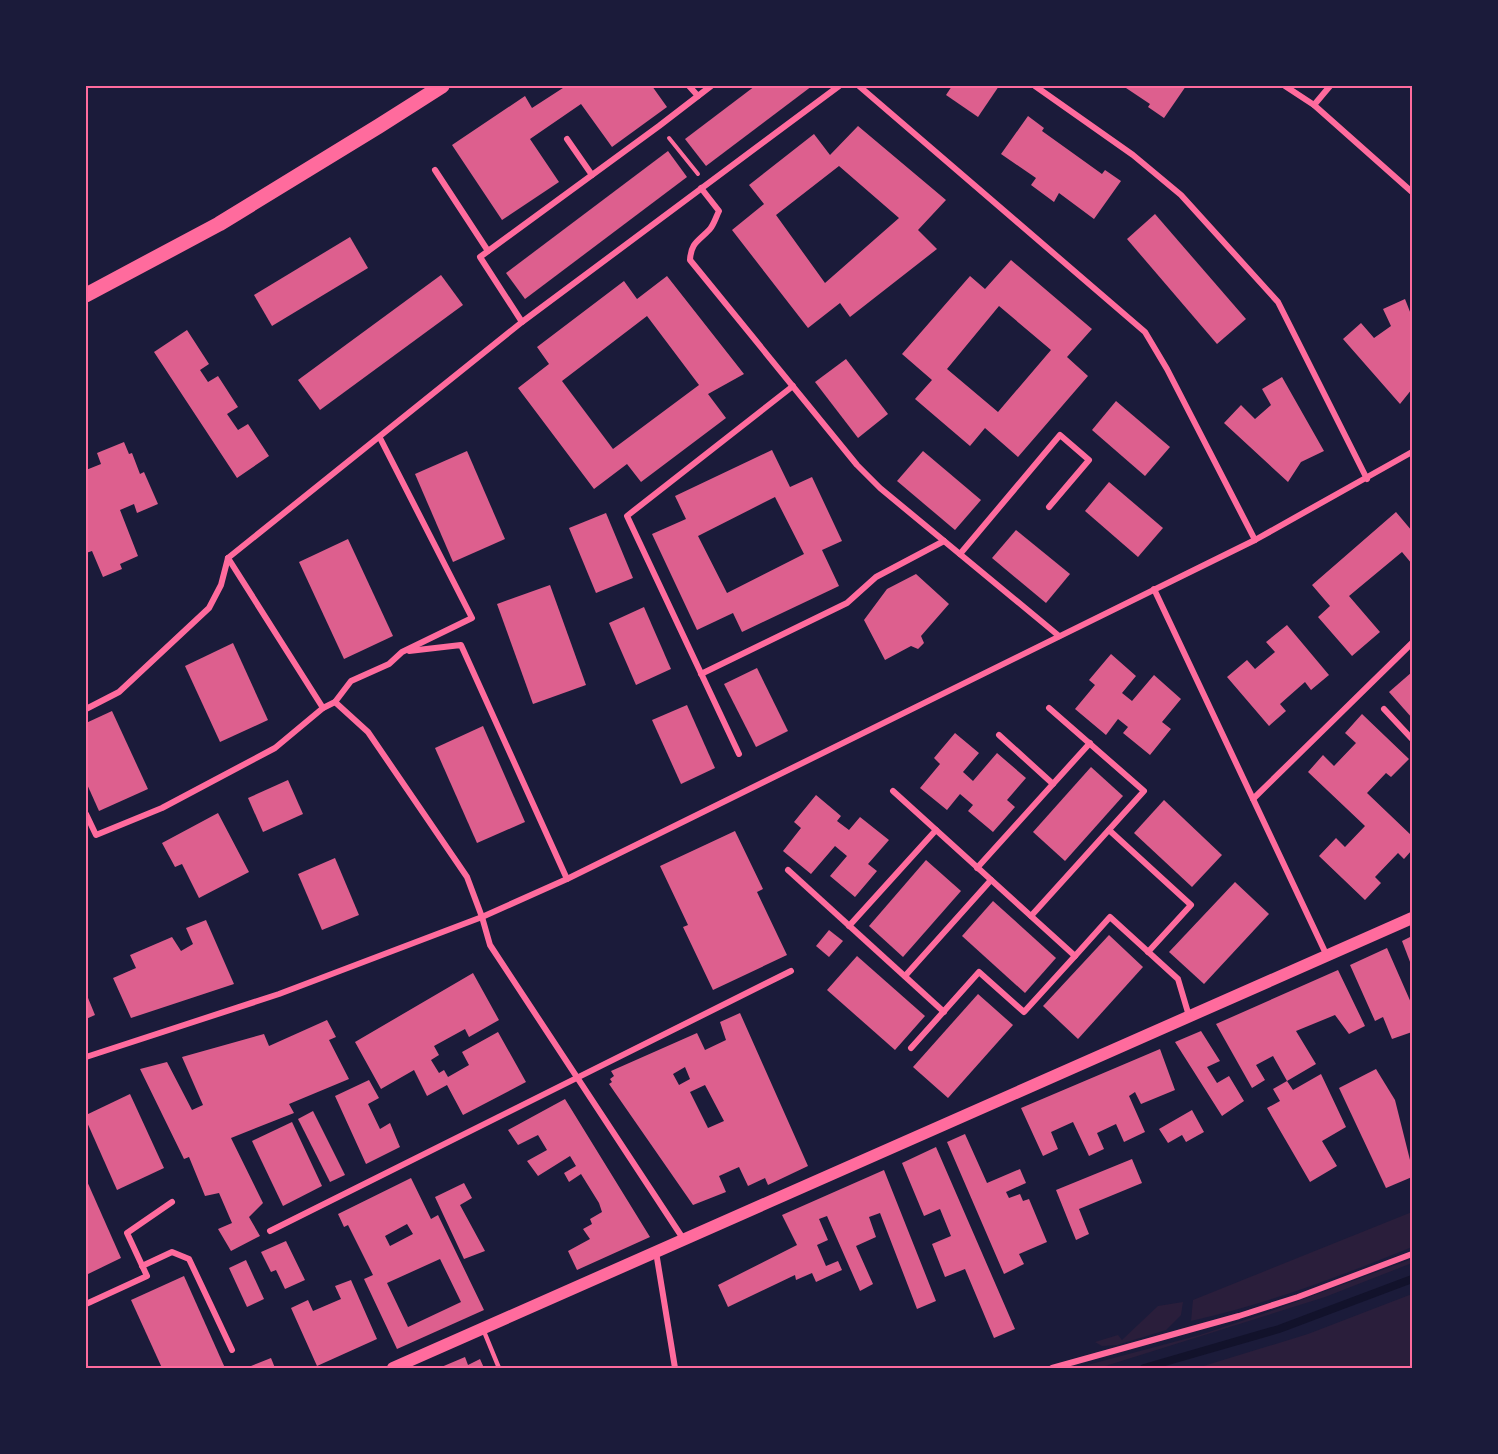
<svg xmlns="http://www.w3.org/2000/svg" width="1498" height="1454" viewBox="0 0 1498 1454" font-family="'Crimson Pro',serif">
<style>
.green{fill:#2a1e3b}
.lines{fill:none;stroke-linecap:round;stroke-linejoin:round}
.stream{stroke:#12122b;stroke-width:8}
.building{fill:#dd5f8e;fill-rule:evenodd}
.path{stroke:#ff6b9d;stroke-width:4}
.service{stroke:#ff6b9d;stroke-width:4.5}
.minor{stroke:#ff6b9d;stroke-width:6}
.secondary{stroke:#ff6b9d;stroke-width:12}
.primary{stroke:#ff6b9d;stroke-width:15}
.neatline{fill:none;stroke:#ff6b9d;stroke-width:2}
</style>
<rect width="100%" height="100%" fill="#1b1b3a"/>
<g class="green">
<path d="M1412,1212V1247C1338,1277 1270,1303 1191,1321L1193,1300Z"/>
<polygon points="1412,1259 1412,1263 1325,1297 1099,1368 1076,1368 1200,1335 1274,1310"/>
<polygon points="1412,1294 1412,1368 1197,1368 1308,1334"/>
<polygon points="1183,1302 1181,1315 1166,1330 1117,1345 1102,1346 1095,1342 1118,1335 1122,1340 1158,1306"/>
</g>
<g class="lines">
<polyline class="stream" points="1144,1368 1279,1329 1412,1279"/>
</g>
<g class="building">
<polygon points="566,86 652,86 667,107 612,147 581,104 530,139 559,182 502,220 452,145 525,96 532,108"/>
<polygon points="755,86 812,86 706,166 685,139"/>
<polygon points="952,86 999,86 978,117 946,95"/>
<polygon points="1123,86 1186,86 1164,118 1148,107 1150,104"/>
<polygon points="1028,116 1044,128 1042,131 1102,174 1105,170 1121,181 1094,219 1059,193 1054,202 1031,185 1036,178 1001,154"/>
<path d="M858,126L946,200L918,230L937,249L850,317L840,303L808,328L732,230L764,204L749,185L814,134L830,155ZM839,166L899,218L825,283L776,215Z"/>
<polygon points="668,151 687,177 525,299 506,273"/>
<polygon points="1155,214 1246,319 1217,344 1127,239"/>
<polygon points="350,237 368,268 272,326 254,295"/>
<path d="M1011,260L1092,329L1067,357L1088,376L1018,457L985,428L970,446L915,399L932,380L902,354L970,276L985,289ZM999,306L1051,350L998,412L947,369Z"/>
<polygon points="441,275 463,305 320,410 298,380"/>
<path d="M667,276L744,374L708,394L726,418L641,482L627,464L594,489L518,388L549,364L537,347L624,281L637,299ZM647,316L699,385L613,449L562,381Z"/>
<polygon points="1405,299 1412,317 1412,389 1400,404 1343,339 1361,323 1374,338 1391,326 1383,309"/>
<polygon points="187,330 209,364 200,370 208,382 218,376 238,407 227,414 238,430 248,424 269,456 237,478 154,352"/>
<polygon points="846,359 888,414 858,438 815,382"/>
<polygon points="1282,377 1324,451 1301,462 1288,482 1224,423 1241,405 1255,419 1271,405 1262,389"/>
<polygon points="1116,401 1170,447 1145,476 1092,430"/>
<polygon points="124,442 129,454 132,453 140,474 144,472 158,504 137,513 134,504 120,510 138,556 120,564 122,569 103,577 92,551 86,553 86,470 101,464 97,453"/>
<path d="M772,450L790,487L812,477L842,541L822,550L839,586L742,632L733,613L697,630L652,534L686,519L675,496ZM775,497L804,554L727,593L698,536Z"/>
<polygon points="467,451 505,539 453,562 415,474"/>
<polygon points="923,451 981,500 955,530 897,481"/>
<polygon points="1109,482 1163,528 1138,557 1085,511"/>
<polygon points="1396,512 1412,531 1412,564 1402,552 1349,596 1380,632 1352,656 1318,617 1330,606 1312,585"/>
<polygon points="606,513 633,578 596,593 569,528"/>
<polygon points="1016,530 1070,574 1046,603 992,558"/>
<polygon points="348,539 393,636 344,659 299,562"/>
<polygon points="916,574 949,604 921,636 924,643 918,649 911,646 885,660 864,620 887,589"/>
<polygon points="550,585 586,685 533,704 497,604"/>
<polygon points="644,607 671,669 636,685 609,623"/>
<polygon points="1287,625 1329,675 1311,690 1305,682 1280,704 1286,711 1269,726 1227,677 1247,660 1255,669 1275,652 1266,642"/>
<polygon points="233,643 268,720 220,742 185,666"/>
<polygon points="1111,654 1136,676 1122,693 1132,701 1154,675 1181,699 1162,722 1171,729 1150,755 1123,733 1128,727 1118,719 1106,735 1075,709 1095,685 1089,680"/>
<polygon points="757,668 788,731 756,747 724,684"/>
<polygon points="1412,672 1412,718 1389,692"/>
<polygon points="687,705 715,768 681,784 652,720"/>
<polygon points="112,711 148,789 99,811 86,782 86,723"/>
<polygon points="1362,714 1409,759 1391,777 1386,773 1367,793 1412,836 1412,850 1404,859 1398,853 1375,877 1381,883 1365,900 1319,856 1336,838 1345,847 1365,826 1308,772 1323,755 1334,766 1356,743 1345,733"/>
<polygon points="483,726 525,822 477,843 435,748"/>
<polygon points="955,733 979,753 963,772 973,781 997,753 1026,778 1007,800 1015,807 993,832 968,811 973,805 960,794 947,810 920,788 940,764 934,758"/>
<polygon points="1091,767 1123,796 1065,861 1033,832"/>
<polygon points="288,780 303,814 263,832 248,798"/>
<polygon points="816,795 841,816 837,821 849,830 860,817 889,840 868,864 877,871 855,897 830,876 847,856 835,846 811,874 783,851 801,828 794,822"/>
<polygon points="1164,800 1222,855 1192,887 1134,833"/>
<polygon points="218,813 249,872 199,898 182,864 175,867 162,843"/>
<polygon points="735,831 763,889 757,892 787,955 713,990 683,927 688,925 660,866"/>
<polygon points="335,858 359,915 322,930 298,874"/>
<polygon points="926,860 961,891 903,957 869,926"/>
<polygon points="1235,882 1269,914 1204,984 1169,952"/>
<polygon points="993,901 1056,958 1025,993 962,936"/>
<polygon points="206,920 234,984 131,1018 113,978 136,968 130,955 172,937 181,951 193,944 186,928"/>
<polygon points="829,930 843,941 829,957 816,946"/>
<polygon points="1109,935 1143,967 1078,1039 1043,1006"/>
<polygon points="1412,936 1412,967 1402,941"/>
<polygon points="1387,948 1412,1005 1412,1032 1392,1039 1383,1017 1375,1021 1350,965"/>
<polygon points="857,956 925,1016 895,1050 827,990"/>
<polygon points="1338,970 1365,1026 1349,1034 1335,1015 1296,1031 1316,1064 1287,1081 1273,1056 1256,1065 1265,1080 1252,1088 1216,1024"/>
<polygon points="473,973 499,1020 469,1037 465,1029 434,1046 439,1055 431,1060 439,1073 444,1070 448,1077 469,1065 462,1052 498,1032 526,1082 463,1115 447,1085 427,1096 414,1070 381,1089 355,1042"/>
<polygon points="86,993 95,1015 86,1019"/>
<polygon points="978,994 1013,1025 948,1098 913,1067"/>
<path d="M740,1013L808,1166L768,1185L765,1178L748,1186L739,1167L719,1176L726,1192L693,1205L609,1084L612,1082L610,1079L614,1076L611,1071L697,1033L705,1050L726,1040L720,1022ZM685,1067L690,1079L679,1085L673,1074ZM705,1085L724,1121L708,1128L690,1092Z"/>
<polygon points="327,1020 336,1037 329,1040 349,1079 289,1104 294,1113 231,1138 263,1203 249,1217 260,1236 231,1251 218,1229 232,1223 219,1193 205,1196 189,1157 184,1159 140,1069 167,1062 192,1110 203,1105 182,1057 264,1034 269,1046"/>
<polygon points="1201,1031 1220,1061 1207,1067 1217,1083 1229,1076 1244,1101 1222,1116 1175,1042"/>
<polygon points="1160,1049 1175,1090 1141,1104 1135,1092 1129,1096 1145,1132 1124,1142 1116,1124 1097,1133 1104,1149 1089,1156 1073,1122 1051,1132 1058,1149 1043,1156 1021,1108"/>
<polygon points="1376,1069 1395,1100 1412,1168 1412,1177 1386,1188 1339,1088"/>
<polygon points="1321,1074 1346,1127 1322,1141 1337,1166 1310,1182 1267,1108 1280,1101 1273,1089 1287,1081 1293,1090"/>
<polygon points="369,1080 379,1098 368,1104 380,1129 390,1123 400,1147 366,1164 335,1096"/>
<polygon points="130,1094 164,1168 117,1190 86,1120 86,1115"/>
<polygon points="565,1099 650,1237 577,1270 568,1251 590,1239 583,1229 592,1224 590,1219 602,1212 599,1203 581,1174 569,1182 564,1173 576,1166 570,1156 538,1176 527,1161 547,1150 538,1135 518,1145 508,1130"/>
<polygon points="1192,1110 1204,1132 1186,1142 1182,1135 1168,1143 1159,1129"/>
<polygon points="313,1111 345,1175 330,1182 298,1119"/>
<polygon points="292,1122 322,1186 283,1206 252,1141"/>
<polygon points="965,1134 987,1183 1020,1169 1026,1183 1006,1192 1009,1198 1020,1194 1023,1201 1029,1199 1047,1242 1019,1254 1024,1264 1004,1274 947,1142"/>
<polygon points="936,1147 1015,1329 994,1338 965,1269 945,1277 932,1244 951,1236 940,1209 924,1216 902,1163"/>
<polygon points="1132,1159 1142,1183 1079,1209 1089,1234 1076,1240 1056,1190"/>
<polygon points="884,1170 936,1301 917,1309 880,1213 869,1217 876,1237 856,1246 873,1284 860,1291 827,1216 819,1219 828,1240 817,1245 826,1266 838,1261 842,1270 816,1282 812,1273 796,1280 795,1275 728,1307 718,1285 797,1245 782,1215"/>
<path d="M411,1178L431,1219L438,1215L484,1310L397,1349L364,1279L373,1275L348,1225L344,1227L338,1214ZM407,1224L413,1234L390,1246L385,1236ZM440,1259L461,1302L408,1327L387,1283Z"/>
<polygon points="86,1179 121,1258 86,1275"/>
<polygon points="464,1183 472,1198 460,1205 485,1251 464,1259 435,1197"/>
<polygon points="286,1241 305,1280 285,1289 276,1270 271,1272 261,1252"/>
<polygon points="246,1260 264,1299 247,1307 229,1268"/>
<polygon points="184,1276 225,1368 162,1368 131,1300"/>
<polygon points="351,1280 377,1339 317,1366 291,1308 308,1300 313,1311 341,1299 335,1286"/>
<polygon points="465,1357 468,1365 480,1359 484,1368 439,1368"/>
<polygon points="271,1358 275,1368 246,1368"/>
</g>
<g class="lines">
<polyline class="path" points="669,138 698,174"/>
<polyline class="service" points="483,1329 499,1368"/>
<g class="minor">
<polyline points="689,86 698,96"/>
<polyline points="859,86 1145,332 1167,369 1255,540"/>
<polyline points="1035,86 1133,155 1181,195 1278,302 1367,479"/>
<polyline points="1285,86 1314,105 1412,192"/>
<polyline points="1314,105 1330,86"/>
<polyline points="567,139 592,175"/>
<polyline points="435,170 488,251"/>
<path d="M701,188L719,211C716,217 714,224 710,229C699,241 691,242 690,260L857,465L880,488L1059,636"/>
<polyline points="522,322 480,257 659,126 711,86"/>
<polyline points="380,438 472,618 402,652 389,664 351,681 335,702 368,732 467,877 482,917 490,945 684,1240"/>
<polyline points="960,554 1060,435 1089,460 1049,507"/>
<polyline points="228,558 522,322 839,86"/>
<polyline points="228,558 323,708"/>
<polyline points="1154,589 1327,956"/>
<polyline points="409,651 461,645 567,879"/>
<polyline points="701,674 847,603 876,577 944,541"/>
<polyline points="86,709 119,692 209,608 221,585 228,558"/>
<polyline points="1384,709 1412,739"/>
<polyline points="999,735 1053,784"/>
<polyline points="739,754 627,516 793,386"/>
<polyline points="893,791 1075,956 1110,917 1178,979 1189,1016"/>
<polyline points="1253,799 1412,643"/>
<polyline points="86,814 96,835 162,808 275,748 323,708 335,702"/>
<polyline points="1109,830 1191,905 1148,952"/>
<polyline points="977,868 1090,743"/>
<polyline points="788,870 944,1012"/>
<polyline points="1031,916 1144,791 1049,708"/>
<polyline points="849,926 936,830"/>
<polyline points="905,976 991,880"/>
<polyline points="911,1048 979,972 1024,1012 1075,956"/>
<polyline points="86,1057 279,994 482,917 567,879 1255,540 1412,452"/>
<polyline points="270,1231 791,971"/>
<polyline points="656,1252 675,1368"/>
<polyline points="142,1266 172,1252 189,1259 232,1350"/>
<polyline points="86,1304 147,1276 127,1233 172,1202"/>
<polyline points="1052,1368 1239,1316 1298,1297 1412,1254"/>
</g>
<polyline class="secondary" points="393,1368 1412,918"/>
<polyline class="primary" points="86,295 219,224 379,126 442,86"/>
</g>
<rect width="1498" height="1454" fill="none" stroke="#1b1b3a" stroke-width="174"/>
<rect x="87" y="87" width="1324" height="1280" class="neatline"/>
</svg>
